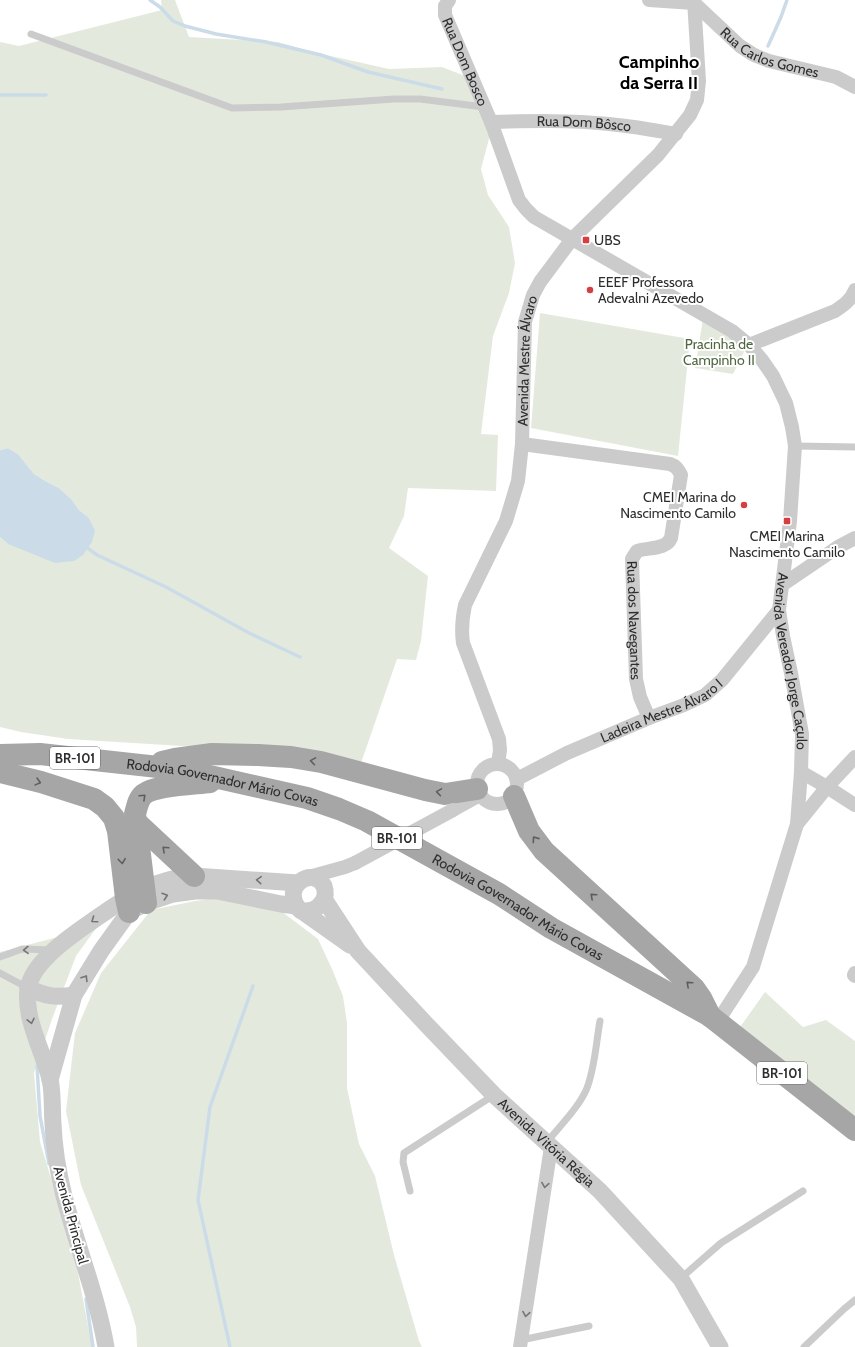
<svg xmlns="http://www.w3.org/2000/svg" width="855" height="1347" viewBox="0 0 855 1347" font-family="Cabin,sans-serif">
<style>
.green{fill:#e3eadd}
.water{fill:#cbdbe8}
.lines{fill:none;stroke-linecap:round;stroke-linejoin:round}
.stream{stroke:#cbdbe8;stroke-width:3.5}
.service{stroke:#cbcbcb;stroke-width:7}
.minor{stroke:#cbcbcb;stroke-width:14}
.tertiary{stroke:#cbcbcb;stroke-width:17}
.primary{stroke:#a6a6a6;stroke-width:22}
.minor-bridge{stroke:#cbcbcb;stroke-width:14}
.oneway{stroke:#5e5e5e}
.oneway2{stroke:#757575}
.poi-dot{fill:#d63f42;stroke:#fff;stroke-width:1.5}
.labels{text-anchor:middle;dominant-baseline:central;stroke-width:4;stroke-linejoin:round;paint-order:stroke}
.shield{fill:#fff;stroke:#6d6d6d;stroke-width:1}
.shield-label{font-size:13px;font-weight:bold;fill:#2e2e2e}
.street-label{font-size:14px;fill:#2e2e2e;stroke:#fff}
.poi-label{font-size:14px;fill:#2e2e2e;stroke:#fff;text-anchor:start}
.park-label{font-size:14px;fill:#4f663f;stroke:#fff}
.district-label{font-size:18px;font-weight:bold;fill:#000;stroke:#fff}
</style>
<rect width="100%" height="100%" fill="#fff"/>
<g class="green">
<polygon points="161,0 175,0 189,37 278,42 313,52 389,69 442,67 465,76 490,135 481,169 488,195 509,227 515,263 509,293 493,336 481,434 498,435 496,491 408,488 404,516 389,548 428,576 421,641 416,660 397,659 361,763 279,752 68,739 21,732 0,727 0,537 8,544 95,530 89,518 79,510 72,500 59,488 47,482 34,474 18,454 8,448 0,450 0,42 19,46 162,10"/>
<polygon points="540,313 690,339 678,456 531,428"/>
<polygon points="703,319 747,346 733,374 695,368"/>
<polygon points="227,897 277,908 318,939 332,969 343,996 347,1023 347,1088 359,1144 375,1176 394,1255 419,1341 422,1347 137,1347 136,1327 130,1307 81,1185 66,1111 75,1033 101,973 151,910 195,901"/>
<polygon points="97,927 76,956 52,1019 34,1073 40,1142 75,1257 92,1347 0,1347 0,952"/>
<polygon points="765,992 803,1027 826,1020 855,1041 855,1116 738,1030"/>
</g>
<polygon class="water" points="8,448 18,454 34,474 47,482 59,488 72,500 79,510 89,518 95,530 92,542 83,555 74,561 55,563 8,544 0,537 0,450"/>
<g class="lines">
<g class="stream">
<polyline points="150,0 160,7 173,21 185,26 216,34 266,42 321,55 368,72 442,89"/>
<polyline points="768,46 781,17 787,0"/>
<polyline points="0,95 46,95"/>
<polyline points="86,547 97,555 166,587 249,633 300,657"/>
<polyline points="37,1066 40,1116 49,1164"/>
<polyline points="86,1299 93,1347"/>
<polyline points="230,1347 198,1200 210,1107 253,986"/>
</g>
<g class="service">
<polyline points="31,34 232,108 281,107 394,99 420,99 484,107"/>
<polyline points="795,446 855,447"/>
<polyline points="0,957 22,949 52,950"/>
<polyline points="0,973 28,988"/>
<path d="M547,1142C559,1127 580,1106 587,1088C595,1067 596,1043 600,1021"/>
<polyline points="410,1191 403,1162 404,1153 494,1095"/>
<polyline points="681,1278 721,1243 803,1191"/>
<polyline points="521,1340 589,1326"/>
<polyline points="804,1347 844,1309 855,1300"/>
</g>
<g class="minor">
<path id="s1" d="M449,0L445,6V15L491,122L519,200L526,209L534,217L732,331L749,345L762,360L773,376L786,403L792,427L795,446L790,521L779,610L783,636L791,673L802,734L801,772L797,824L753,967L718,1021"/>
<path id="s2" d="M649,0L694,3L740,46L754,55L769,61L836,77L855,87"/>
<path id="s3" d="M491,122C530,121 570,120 609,124C631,126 654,130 676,134"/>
<path d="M749,345L835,311C844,305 851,300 855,290"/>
<path id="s4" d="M522,444L670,464C676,466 678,469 681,475L671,538C666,550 648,547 637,551L632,559L636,679L640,697L649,718"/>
<polyline points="782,585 838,547 855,538"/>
<circle cx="497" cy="784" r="20"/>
<path id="s5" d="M498,764L500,750L499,739L463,643C461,629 462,619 465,605L506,521L518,481L522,444L525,322L533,295L540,282L572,239L658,155L690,115L697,100L699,81L694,0"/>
<polyline points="801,772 827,787 855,805"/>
<path id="s6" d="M517,779L567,753L649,718L684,705L705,695L722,680L779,610"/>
<polyline points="453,810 480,795"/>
<polyline points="797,824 827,787 855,757"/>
<polyline points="305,878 345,867 355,863"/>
<polyline points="855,973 854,975 855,976"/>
<polyline points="520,1347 551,1147"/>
</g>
<g class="tertiary">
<path id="s7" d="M324,899L358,951L425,1023L494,1095L600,1191L681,1279L720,1347"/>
<path d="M301,911C312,911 317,910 323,901C326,896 326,892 324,886C313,865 280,887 299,909L350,945"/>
<path d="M28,988C45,996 55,998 74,995"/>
<polyline points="50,1080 74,995 101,951 129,912 146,903 173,894 195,891 217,891 281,904 296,906"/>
<path d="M106,1347C97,1295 77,1247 64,1196C58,1172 54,1149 53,1124C52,1111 53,1091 50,1079C43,1051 24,1019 28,989C32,960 78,931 101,915C128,896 159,877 194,876L298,883"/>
</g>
<g class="primary">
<path id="s8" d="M0,755L40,754L149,766L183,770L307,798L339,809L367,821L499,894L551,928L710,1016L855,1130"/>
<polyline points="162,762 175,759 212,754 258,755 291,757 321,762 425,790 445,794 477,789"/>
<polyline points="0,772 41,782 94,799 105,807 114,818 118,831 126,898 129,912"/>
<polyline points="514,796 529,831 544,851 694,988 701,998 710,1016"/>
<polyline points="135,821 194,876"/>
<path d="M146,903L135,814C137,807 138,799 144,794C156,785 194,784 210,782"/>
</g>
<polyline class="minor-bridge" points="355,863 453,810"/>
</g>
<defs><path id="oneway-chevron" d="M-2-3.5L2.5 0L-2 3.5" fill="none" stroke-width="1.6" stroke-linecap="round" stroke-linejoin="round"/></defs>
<g class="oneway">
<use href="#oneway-chevron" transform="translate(313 761) rotate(-171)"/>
<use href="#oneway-chevron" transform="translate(38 782) rotate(15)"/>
<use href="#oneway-chevron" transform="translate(439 792) rotate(-171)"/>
<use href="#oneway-chevron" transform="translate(143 797) rotate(-43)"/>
<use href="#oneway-chevron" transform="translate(535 839) rotate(-125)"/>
<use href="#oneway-chevron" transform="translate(165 849) rotate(-137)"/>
<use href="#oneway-chevron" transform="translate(122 861) rotate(83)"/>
<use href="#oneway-chevron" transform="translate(593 896) rotate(-138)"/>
<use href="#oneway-chevron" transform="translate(689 984) rotate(-138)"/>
</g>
<g class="oneway2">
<use href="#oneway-chevron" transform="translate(259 880) rotate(-176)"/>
<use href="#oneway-chevron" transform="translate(165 896) rotate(-18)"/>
<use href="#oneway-chevron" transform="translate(94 920) rotate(145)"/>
<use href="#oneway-chevron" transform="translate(26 950) rotate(179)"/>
<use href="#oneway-chevron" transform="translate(85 978) rotate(-58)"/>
<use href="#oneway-chevron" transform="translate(31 1021) rotate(78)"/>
<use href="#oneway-chevron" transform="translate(545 1185) rotate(99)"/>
<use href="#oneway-chevron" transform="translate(526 1314) rotate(99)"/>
</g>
<g class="poi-dot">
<rect x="582" y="236" width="8" height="8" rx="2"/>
<circle cx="590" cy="290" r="4"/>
<circle cx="744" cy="505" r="4"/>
<rect x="783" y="517" width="8" height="8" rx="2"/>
</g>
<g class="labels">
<g class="shield">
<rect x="50" y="747" width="50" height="22" rx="3"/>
<rect x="372" y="827" width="50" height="22" rx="3"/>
<rect x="757" y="1062" width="50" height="22" rx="3"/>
</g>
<g class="shield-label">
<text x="75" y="758">BR-101</text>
<text x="397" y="838">BR-101</text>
<text x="782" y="1073">BR-101</text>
</g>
<g class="street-label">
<text stroke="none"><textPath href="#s2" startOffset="138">Rua Carlos Gomes</textPath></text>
<text stroke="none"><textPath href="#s1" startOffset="67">Rua Dom Bosco</textPath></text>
<text stroke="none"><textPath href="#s3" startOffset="93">Rua Dom Bôsco</textPath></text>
<text stroke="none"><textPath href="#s5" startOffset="422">Avenida Mestre Álvaro</textPath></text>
<text stroke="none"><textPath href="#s4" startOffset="338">Rua dos Navegantes</textPath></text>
<text stroke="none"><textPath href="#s1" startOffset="819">Avenida Vereador Jorge Caçulo</textPath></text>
<text stroke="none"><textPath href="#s6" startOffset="160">Ladeira Mestre Álvaro I</textPath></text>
<text stroke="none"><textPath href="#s8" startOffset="225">Rodovia Governador Mário Covas</textPath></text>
<text stroke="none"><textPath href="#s8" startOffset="549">Rodovia Governador Mário Covas</textPath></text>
<text stroke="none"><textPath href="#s7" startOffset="331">Avenida Vitória Régia</textPath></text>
<text transform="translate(71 1215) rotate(75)">Avenida Principal</text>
</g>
<g class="poi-label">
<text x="594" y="240">UBS</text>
<text x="598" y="282">EEEF Professora<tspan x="598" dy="16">Adevalni Azevedo</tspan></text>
<text x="736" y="497" text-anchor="end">CMEI Marina do<tspan x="736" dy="16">Nascimento Camilo</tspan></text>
<text x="787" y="536" text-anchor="middle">CMEI Marina<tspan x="787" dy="16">Nascimento Camilo</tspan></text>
</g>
<g class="park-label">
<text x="719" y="344">Pracinha de<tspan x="719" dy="16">Campinho II</tspan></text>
</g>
<g class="district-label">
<text x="659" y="62">Campinho<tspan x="659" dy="21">da Serra II</tspan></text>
</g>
</g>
</svg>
